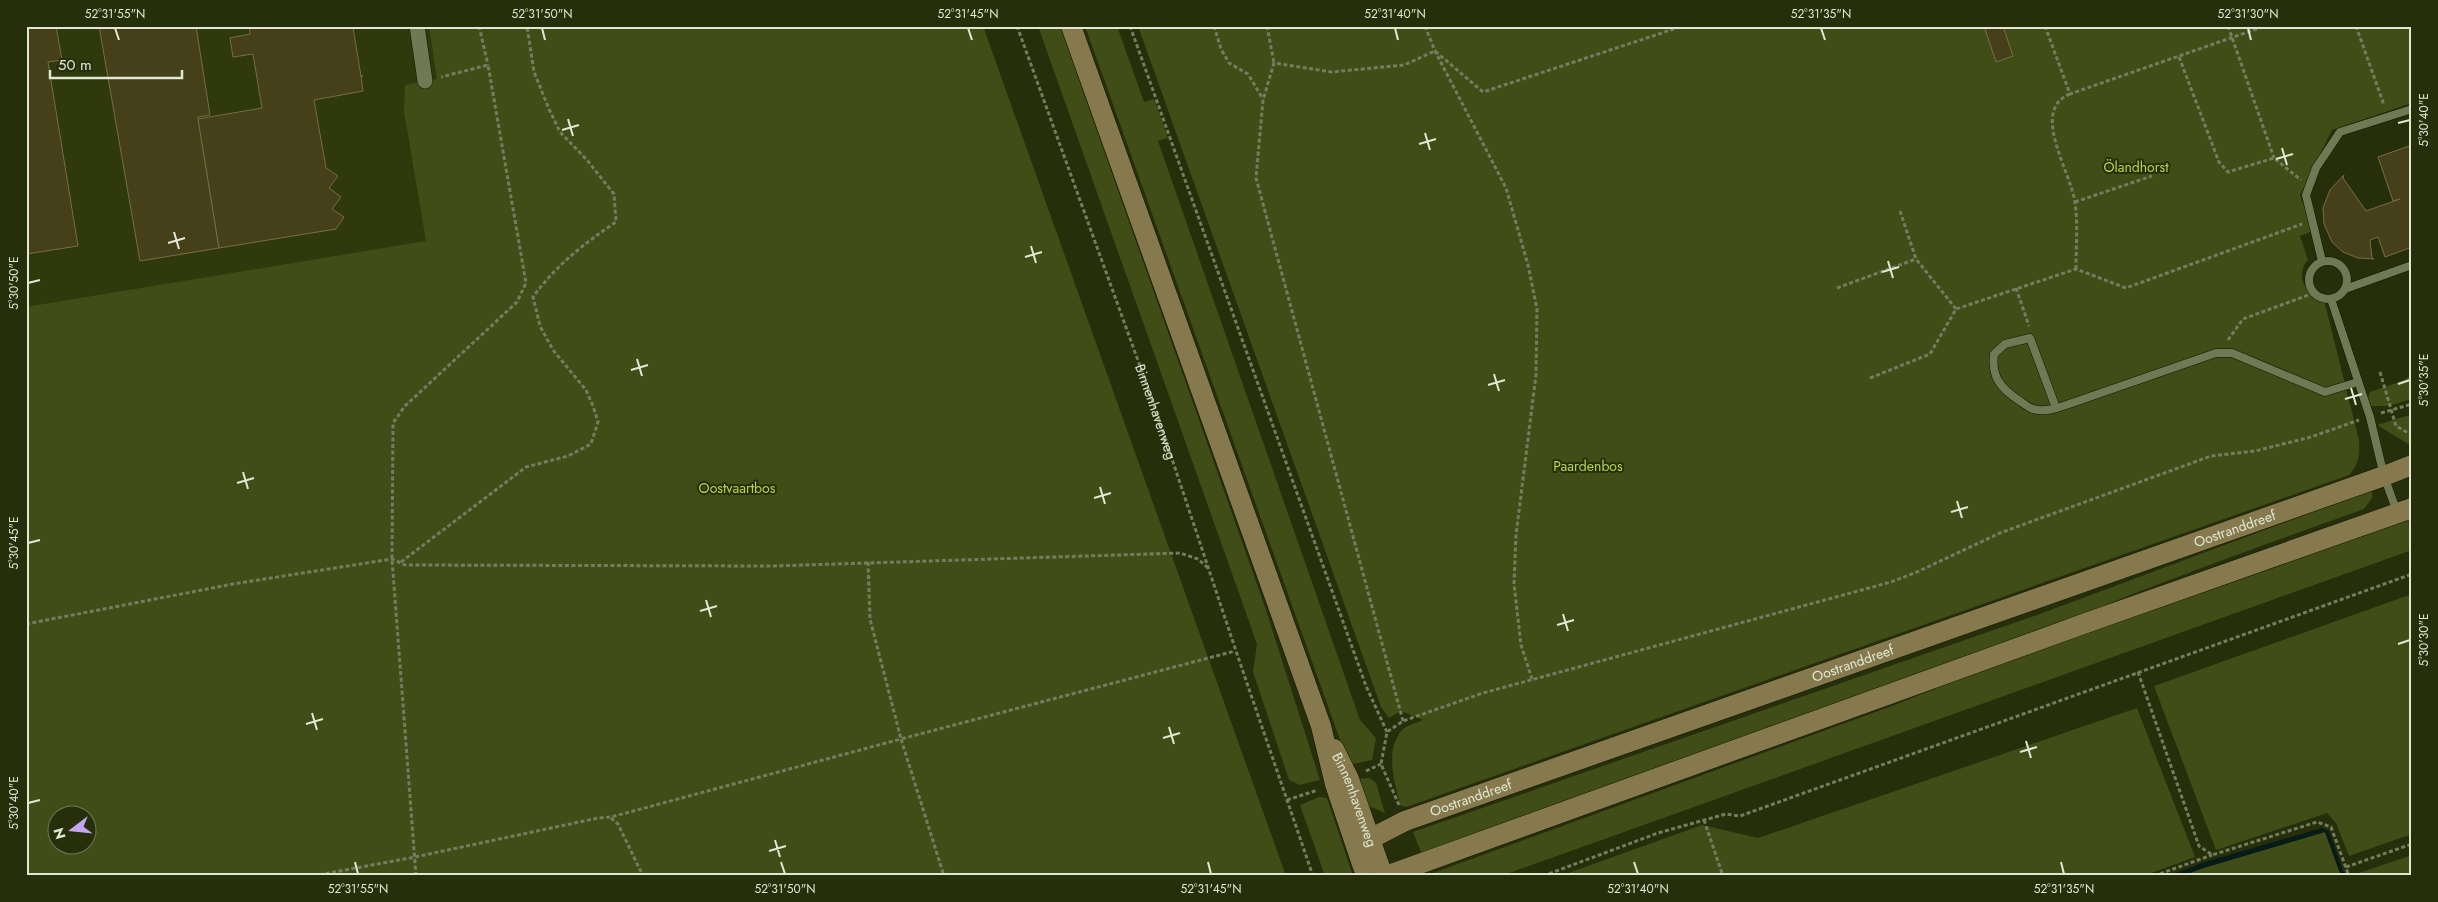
<svg xmlns="http://www.w3.org/2000/svg" width="2438" height="902" viewBox="0 0 2438 902" font-family="Jost,sans-serif">
<style>
.built{fill:#2f390c}
.green{fill:#414d17;fill-rule:evenodd}
.water{fill:#071b18}
.lines{fill:none;stroke-linecap:round;stroke-linejoin:round}
.stream{stroke:#071b18;stroke-width:5}
.building{fill:#453f1a;stroke:#756f48}
.lane-casing{stroke:#101600;stroke-width:9}
.street-casing{stroke:#101600;stroke-width:16}
.secondary-casing{stroke:#101600;stroke-width:21}
.path{stroke:#757c5f;stroke-width:3;stroke-dasharray:4 2.5;stroke-linecap:butt}
.lane{stroke:#6f7953;stroke-width:8}
.street{stroke:#6f7953;stroke-width:15}
.secondary{stroke:#85794d;stroke-width:20}
.ticks{fill:none;stroke:#e1e7d3;stroke-width:2}
.labels{text-anchor:middle;dominant-baseline:central;stroke-width:4;stroke-linejoin:round;paint-order:stroke}
.park-label{font-size:14px;fill:#b9d84a;stroke:#262e0a}
.street-label{font-size:14px;fill:#e1e7d3;stroke:#262e0a}
.neatline{fill:none;stroke:#e1e7d3;stroke-width:2}
.ticks-label{font-size:12px;text-anchor:middle;fill:#e1e7d3}
</style>
<rect width="100%" height="100%" fill="#262e0a"/>
<polygon class="built" points="26,26 444,26 476,241 26,316"/>
<g class="green">
<path d="M429,26H983L1286,876H26V307L426,241L404,111L405,85L437,79ZM58,814H88V844H58Z"/>
<polygon points="1038,26 1060,26 1265,607 1320,780 1300,785 1289,780 1253,672 1257,644"/>
<polygon points="1085,26 1117,26 1144,102 1154,99 1168,138 1158,141 1360,720 1376,738 1372,760 1349,765"/>
<path d="M1138,26H2412V103L2332,130L2300,195L2313,231L2300,236L2308,260C2294,274 2306,297 2324,300L2359,440C2360,454 2359,464 2349,475L1406,807L1400,805C1395,782 1384,751 1402,730C1407,725 1416,723 1423,720L1401,711L1389,718L1381,707Z"/>
<polygon points="2412,375 2412,399 2388,406 2370,406 2368,398 2370,392 2402,381"/>
<polygon points="2410,415 2412,417 2410,445 2377,425"/>
<path d="M2372,490V498L2364,509C2255,548 2147,586 2040,632L1424,860L1413,832L2040,614Z"/>
<polygon points="2412,517 2412,550 1501,876 1425,876 1892,706 2087,628"/>
<polygon points="2412,594 2412,834 2349,856 2336,823 2327,813 2216,850 2154,686"/>
<polygon points="2137,708 2195,857 2143,876 1560,876 1702,825 1758,838"/>
<polygon points="1370,778 1376,783 1385,813 1369,806 1356,779"/>
<polygon points="1319,797 1327,798 1353,876 1325,876 1300,805"/>
<polygon points="2325,832 2341,876 2182,876 2200,869"/>
<polygon points="2412,855 2412,876 2356,874"/>
</g>
<polygon class="water" points="2322,828 2329,831 2345,876 2341,876 2325,832 2200,869 2198,864"/>
<g class="lines">
<polyline class="stream" points="2175,876 2199,867"/>
</g>
<g class="building">
<polygon points="56,26 62,60 48,62 78,246 26,254 26,27"/>
<polygon points="99,26 196,26 210,115 198,117 219,248 140,261"/>
<polygon points="249,26 355,26 353,28 361,76 363,76 361,76 363,91 314,100 326,168 338,176 329,188 341,197 332,209 344,217 336,229 219,248 198,119 262,108 253,54 233,57 230,38 250,34"/>
<polygon points="1984,26 2003,26 2013,56 1996,62"/>
<polygon points="2412,145 2412,247 2385,257 2378,237 2370,240 2372,258 2374,259 2358,258 2343,252 2332,242 2324,224 2323,208 2330,190 2344,175 2343,178 2366,211 2400,199 2393,201 2378,157"/>
</g>
<g class="lines">
<g class="lane-casing">
<g id="lane">
<circle cx="2328" cy="280" r="19"/>
<polyline points="2322,261 2306,195 2316,168 2340,132 2412,109"/>
<polyline points="2345,289 2412,265"/>
<polyline points="2331,299 2370,417 2384,476 2397,512"/>
<path d="M2056,408L2030,338L2005,344L1994,354C1991,377 2001,389 2020,401C2024,404 2029,408 2033,409C2046,413 2060,407 2072,403L2216,353H2232L2325,392L2358,382"/>
</g>
</g>
<g class="street-casing">
<polyline id="street" points="417,26 425,81"/>
</g>
<g class="secondary-casing">
<g id="secondary">
<polyline points="1071,26 1321,726 1335,784 1363,867"/>
<path id="s2" d="M1334,749L1349,779L1383,876"/>
<path id="s3" d="M1363,865L1370,839L1405,821L2384,476L2412,465"/>
<polyline points="1386,876 2086,623 2412,508"/>
</g>
</g>
<g class="path">
<polyline points="479,26 488,65"/>
<path id="s1" d="M1017,26L1153,402L1236,651L1313,876"/>
<polyline points="1130,26 1366,686 1387,732"/>
<polyline points="1214,26 1221,49 1229,63 1248,74 1263,99"/>
<polyline points="1267,26 1274,63"/>
<polyline points="1425,26 1435,51 1506,188 1528,265 1537,309 1536,375 1516,535 1514,584 1521,645 1532,679"/>
<polyline points="2045,26 2070,94 2265,26"/>
<polyline points="2228,26 2274,158"/>
<polyline points="2356,26 2384,105"/>
<polyline points="2179,57 2219,162 2228,172 2274,158 2301,180"/>
<path d="M2070,94C2029,110 2072,174 2075,203C2078,224 2076,247 2076,269"/>
<polyline points="2075,202 2152,176"/>
<polyline points="1900,211 1916,259 1956,309"/>
<polyline points="1837,288 1916,259"/>
<polyline points="2016,288 2029,326"/>
<polyline points="2228,340 2243,319 2314,293"/>
<polyline points="2380,372 2396,426 2412,435"/>
<polyline points="1870,378 1930,354 1956,309 2076,269 2126,288 2302,224"/>
<polyline points="2381,413 2412,404"/>
<path d="M401,562L526,467L568,456L591,444L598,422L593,406L586,390L553,350L540,326L533,297C556,265 585,243 616,222L614,194L587,160L560,132L549,109L534,72L527,26"/>
<polyline points="868,562 870,619 901,739 1235,651"/>
<polyline points="26,624 233,584 392,559 405,565 773,566 1180,553 1198,559 1208,568"/>
<polyline points="2138,672 2199,846 2212,855 2317,822 2331,827 2349,876"/>
<polyline points="1403,721 1256,178 1263,100 1274,63 1332,72 1404,65 1435,51 1483,92 1683,26"/>
<polyline points="1366,771 1381,764"/>
<polyline points="1287,800 1318,790"/>
<polyline points="1399,805 1381,764 1387,732 1403,721 1483,693 1891,582 1917,572 2000,533 2211,456 2255,451 2311,437 2359,420"/>
<polyline points="611,818 618,824 643,876"/>
<polyline points="1704,820 1723,876"/>
<polyline points="2346,867 2412,844"/>
<polyline points="313,876 415,857 598,818 611,817 901,739 944,876"/>
<polyline points="416,876 392,559 393,423 405,406 517,302 526,283 488,65 441,77"/>
<polyline points="1543,876 1658,833 1726,814 1740,816 2412,574"/>
<polyline points="2154,876 2212,855"/>
</g>
<use href="#lane" class="lane"/>
<use href="#street" class="street"/>
<use href="#secondary" class="secondary"/>
</g>
<path class="ticks" d="M115,28L119,40M542,28L545,40M968,28L972,40M1395,28L1398,40M1821,28L1825,40M2248,28L2251,40M568,119L573,136M2398,123L2410,120M562,130L579,125M1425,133L1430,150M1419,144L1436,139M2282,148L2287,165M2276,159L2293,154M174,232L179,249M168,243L185,238M1031,246L1036,263M1025,257L1042,252M1888,261L1893,278M1882,272L1899,267M28,283L40,280M637,359L642,376M631,370L648,365M1494,374L1499,391M2398,384L2410,380M1488,385L1505,380M2351,388L2356,405M2345,399L2362,394M243,472L248,489M237,483L254,478M1100,487L1105,504M1094,498L1111,493M1957,501L1962,518M1951,512L1968,507M28,543L40,540M706,600L711,617M700,611L717,606M1563,614L1568,631M1557,625L1574,620M2398,644L2410,640M312,713L317,730M306,724L323,719M1169,727L1174,744M1163,738L1180,733M2026,741L2031,758M2020,752L2037,747M28,803L40,800M775,840L780,857M769,851L786,846M355,862L358,874M781,862L785,874M1208,862L1211,874M1634,862L1638,874M2061,862L2064,874"/>
<g class="labels">
<g class="park-label">
<text x="2136" y="167">Ölandhorst</text>
<text x="1588" y="466">Paardenbos</text>
<text x="737" y="488">Oostvaartbos</text>
</g>
<g class="street-label">
<text stroke="none"><textPath href="#s1" startOffset="410">Binnenhavenweg</textPath></text>
<text stroke="none"><textPath href="#s3" startOffset="946">Oostranddreef</textPath></text>
<text stroke="none"><textPath href="#s3" startOffset="541">Oostranddreef</textPath></text>
<text stroke="none"><textPath href="#s3" startOffset="136">Oostranddreef</textPath></text>
<text stroke="none"><textPath href="#s2" startOffset="55">Binnenhavenweg</textPath></text>
</g>
</g>
<rect width="2438" height="902" fill="none" stroke="#262e0a" stroke-width="55"/>
<g transform="translate(72 830) rotate(254)"><circle r="24" fill="#262e0a" stroke="#71785a"/>
<path d="M0-4L9 19L0 12L-9 19Z" fill="#c3a7f2"/>
<text y="-8" font-size="14" font-weight="bold" text-anchor="middle" fill="#e1e7d3">N</text>
</g>
<path d="M50 70v8h132v-8" fill="none" stroke="#e1e7d3" stroke-width="2.5"/>
<text x="58" y="70" font-size="15" fill="#e1e7d3" stroke="#262e0a" stroke-width="4" paint-order="stroke">50 m</text>
<rect x="28" y="28" width="2382" height="846" class="neatline"/>
<g class="ticks-label">
<text x="115" y="18">52°31'55"N</text>
<text x="542" y="18">52°31'50"N</text>
<text x="968" y="18">52°31'45"N</text>
<text x="1395" y="18">52°31'40"N</text>
<text x="1821" y="18">52°31'35"N</text>
<text x="2248" y="18">52°31'30"N</text>
<text transform="translate(2424 120) rotate(-90)" y="4">5°30'40"E</text>
<text transform="translate(14 283) rotate(-90)" y="4">5°30'50"E</text>
<text transform="translate(2424 380) rotate(-90)" y="4">5°30'35"E</text>
<text transform="translate(14 543) rotate(-90)" y="4">5°30'45"E</text>
<text transform="translate(2424 640) rotate(-90)" y="4">5°30'30"E</text>
<text transform="translate(14 803) rotate(-90)" y="4">5°30'40"E</text>
<text x="358" y="893">52°31'55"N</text>
<text x="785" y="893">52°31'50"N</text>
<text x="1211" y="893">52°31'45"N</text>
<text x="1638" y="893">52°31'40"N</text>
<text x="2064" y="893">52°31'35"N</text>
</g>
</svg>
